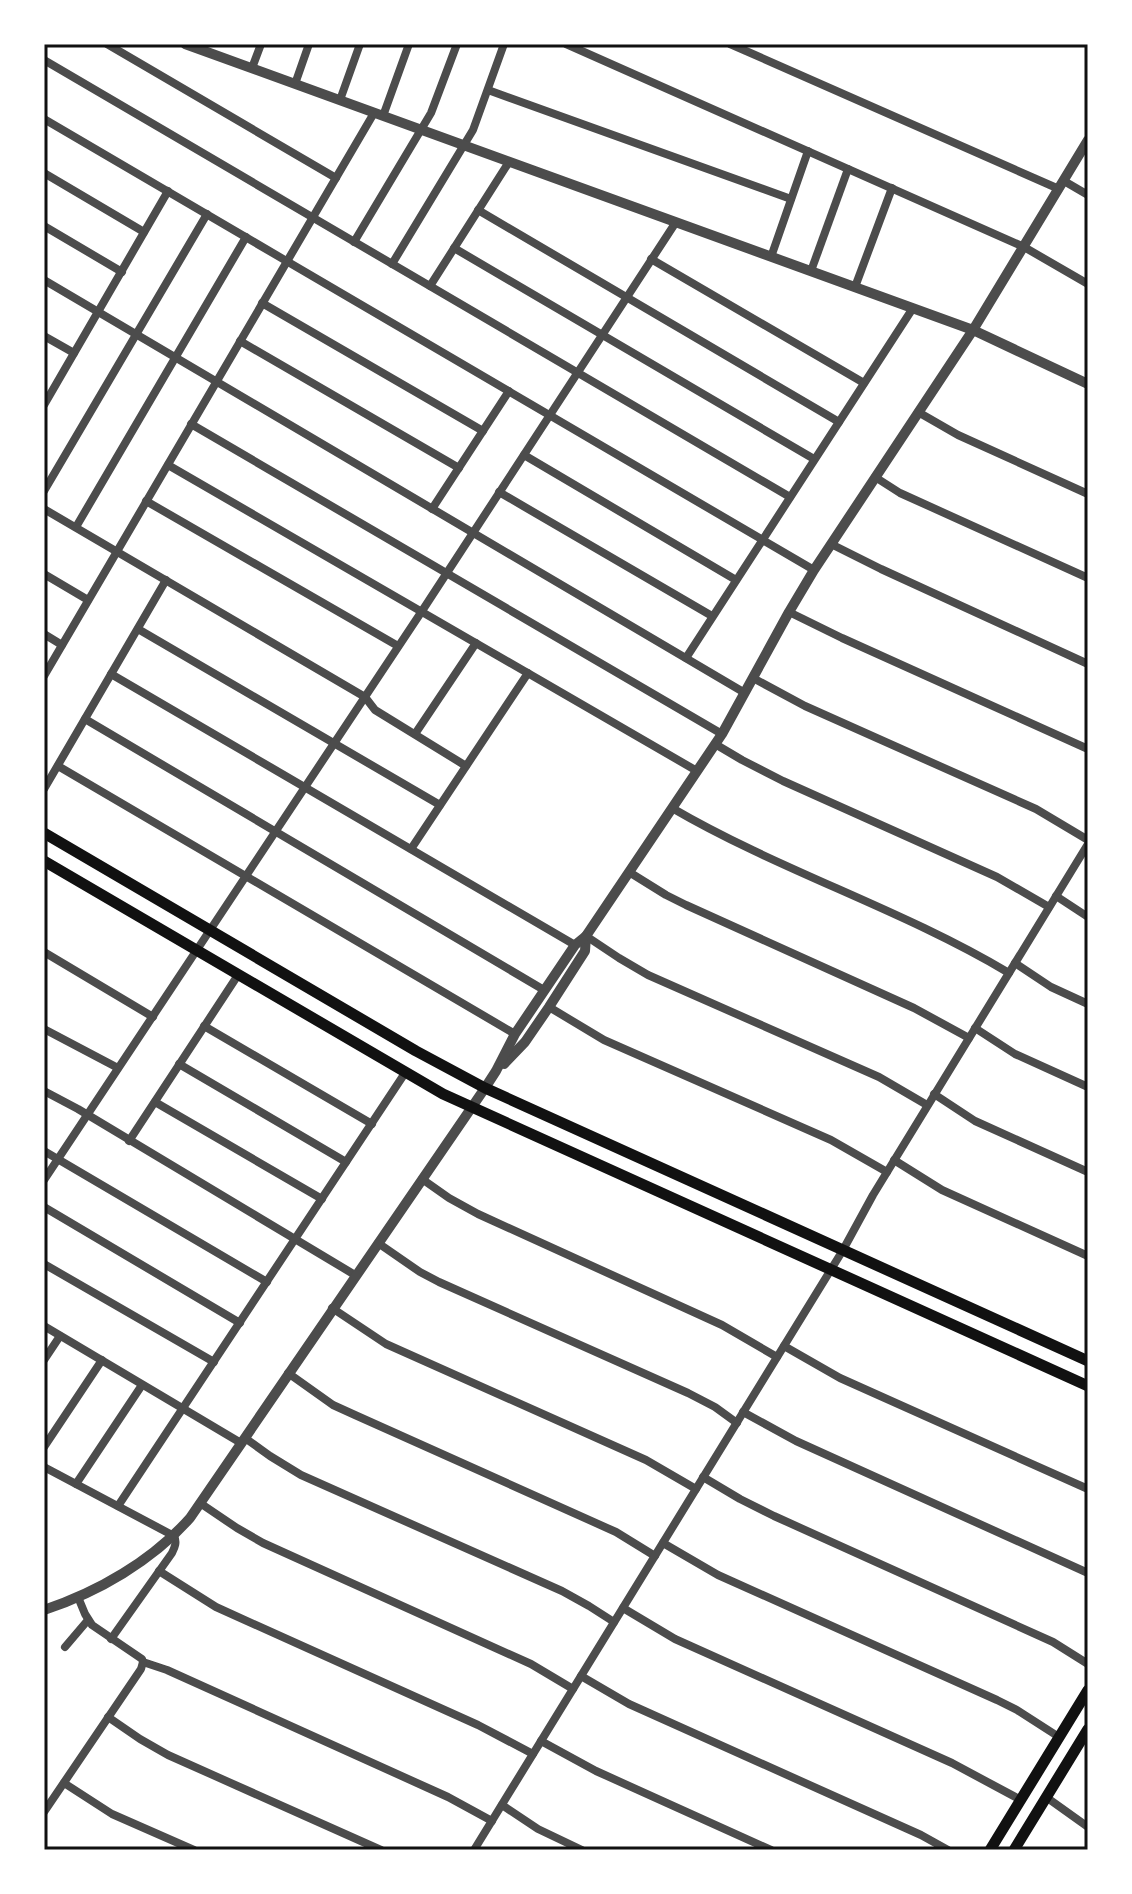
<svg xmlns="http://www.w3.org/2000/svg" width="1132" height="1894" viewBox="0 0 1132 1894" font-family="Jost,sans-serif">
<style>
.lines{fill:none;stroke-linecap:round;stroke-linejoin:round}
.minor{stroke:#4c4c4c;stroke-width:8}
.tertiary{stroke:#4c4c4c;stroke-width:10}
.secondary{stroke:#111;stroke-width:11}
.neatline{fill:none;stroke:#111;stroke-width:3}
</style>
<rect width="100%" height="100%" fill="#fff"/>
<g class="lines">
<g class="minor">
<polyline points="107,44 336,178"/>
<polyline points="566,44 1024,247 1088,284"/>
<polyline points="730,44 1059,189"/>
<polyline points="44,60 790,497"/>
<polyline points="252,68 261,44"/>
<polyline points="295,84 309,44"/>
<polyline points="488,90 791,199"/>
<polyline points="340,100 360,44"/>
<polyline points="383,116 409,44"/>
<polyline points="44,119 814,570"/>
<polyline points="44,173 144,232"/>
<polyline points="1064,181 1088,195"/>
<polyline points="478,210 839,422"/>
<polyline points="44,226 122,272"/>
<polyline points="354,242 431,113 457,44"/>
<polyline points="454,248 814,459"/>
<polyline points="771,257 808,151"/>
<polyline points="651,259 864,383"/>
<polyline points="392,264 473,130 504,44"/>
<polyline points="811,271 848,169"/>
<polyline points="44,280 745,693"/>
<polyline points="430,286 509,162"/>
<polyline points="855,287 892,188"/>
<polyline points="262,303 483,431"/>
<polyline points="44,336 74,353"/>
<polyline points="240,341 459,468"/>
<polyline points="44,405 168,191"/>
<polyline points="918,412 958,435 1088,494"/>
<polyline points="191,424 722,734"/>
<polyline points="524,455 736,580"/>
<polyline points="168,465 697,771"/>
<polyline points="875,477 900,493 1088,578"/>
<polyline points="44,491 207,214"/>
<polyline points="499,492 712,616"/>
<polyline points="146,501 398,646"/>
<polyline points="44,509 365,697 375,710 466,766"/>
<polyline points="432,509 509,391"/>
<polyline points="76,527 246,237"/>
<polyline points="831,544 881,569 1088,664"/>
<polyline points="44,574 88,600"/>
<polyline points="789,612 842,638 1088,749"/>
<polyline points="138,629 440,805"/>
<polyline points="44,634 62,645"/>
<polyline points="686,658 913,308"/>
<polyline points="111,674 575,945"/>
<polyline points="44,676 374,113"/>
<polyline points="753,678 805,706 1036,809 1088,840"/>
<polyline points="85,719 544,990"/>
<polyline points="415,734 476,643"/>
<polyline points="715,744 742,760 783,781 997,877 1049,907"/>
<polyline points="58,766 515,1034"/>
<polyline points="44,789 166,580"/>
<path d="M672,808C780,871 902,909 1009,973"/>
<polyline points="411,849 528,673"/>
<polyline points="629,872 666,895 686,905 914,1008 969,1038"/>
<polyline points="1056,896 1088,917"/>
<polyline points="586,936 619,958 648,975 879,1077 927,1105"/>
<polyline points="44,952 153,1017"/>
<polyline points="1015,963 1051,987 1088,1004"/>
<polyline points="549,1007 604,1040 831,1140 887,1172"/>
<polyline points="204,1026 372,1124"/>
<polyline points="975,1028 1015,1054 1088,1087"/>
<polyline points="44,1029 118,1068"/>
<polyline points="179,1064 346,1162"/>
<polyline points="44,1091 78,1109 355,1275"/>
<polyline points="934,1094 975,1121 1088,1172"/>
<polyline points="155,1102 322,1199"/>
<polyline points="129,1141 238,975"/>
<polyline points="44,1151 267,1282"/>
<polyline points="894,1160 942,1190 1088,1256"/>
<polyline points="422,1179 449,1198 478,1214 722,1325 777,1357"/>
<polyline points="44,1180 422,611 676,222"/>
<polyline points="44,1207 240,1323"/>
<polyline points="378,1243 420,1272 439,1282 688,1393 715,1407 737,1423"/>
<polyline points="44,1264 214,1362"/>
<polyline points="332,1308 386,1344 646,1460 696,1489"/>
<polyline points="44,1326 241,1443"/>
<polyline points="784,1346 840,1378 1088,1489"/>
<polyline points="44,1360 60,1336"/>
<polyline points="288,1373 333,1405 355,1415 616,1532 655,1556"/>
<polyline points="743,1412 796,1441 1088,1573"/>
<polyline points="245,1438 270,1456 301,1475 562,1591 589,1606 614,1622"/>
<polyline points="44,1447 102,1360"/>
<path d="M44,1467L174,1536C177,1542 175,1547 172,1553L111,1639"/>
<polyline points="703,1477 740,1499 774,1516 1053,1642 1088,1664"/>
<polyline points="76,1484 142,1385"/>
<polyline points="200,1503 237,1528 263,1543 531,1664 573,1689"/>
<polyline points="118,1506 405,1073"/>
<polyline points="663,1543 718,1575 997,1700 1017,1710 1059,1737"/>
<polyline points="159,1571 216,1607 478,1725 533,1754"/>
<polyline points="78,1597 85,1614 92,1625 142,1659 143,1662 167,1670 448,1797 492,1821"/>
<polyline points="623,1608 675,1639 952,1763 1021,1800"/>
<polyline points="65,1647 88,1620"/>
<polyline points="581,1676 629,1704 921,1835 948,1850"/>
<polyline points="108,1717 140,1739 168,1755 381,1850"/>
<polyline points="541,1741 596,1771 771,1850"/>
<polyline points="64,1783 112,1814 194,1850"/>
<polyline points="1046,1797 1088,1827"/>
<polyline points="502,1805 538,1829 582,1850"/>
<polyline points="44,1812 141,1669 143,1662"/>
<polyline points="474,1850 843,1250 873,1195 1088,844"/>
</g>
<g class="tertiary">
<polyline points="185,44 973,330 1088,384"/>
<polyline points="504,1064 525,1042 549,1007 585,951 586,936"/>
<path d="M44,1610C98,1592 152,1561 190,1518L485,1088L496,1071L515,1034L575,945L586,936L722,734L789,612L814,570L973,330L1088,140"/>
</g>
<g class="secondary">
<polyline points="44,833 416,1051 485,1088 1088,1361"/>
<polyline points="44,861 443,1094 1088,1386"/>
<polyline points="990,1850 1088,1690"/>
<polyline points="1014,1850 1088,1729"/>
</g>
</g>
<rect width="1132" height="1894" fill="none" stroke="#ffffff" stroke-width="92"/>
<rect x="46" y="46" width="1040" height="1802" class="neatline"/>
</svg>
